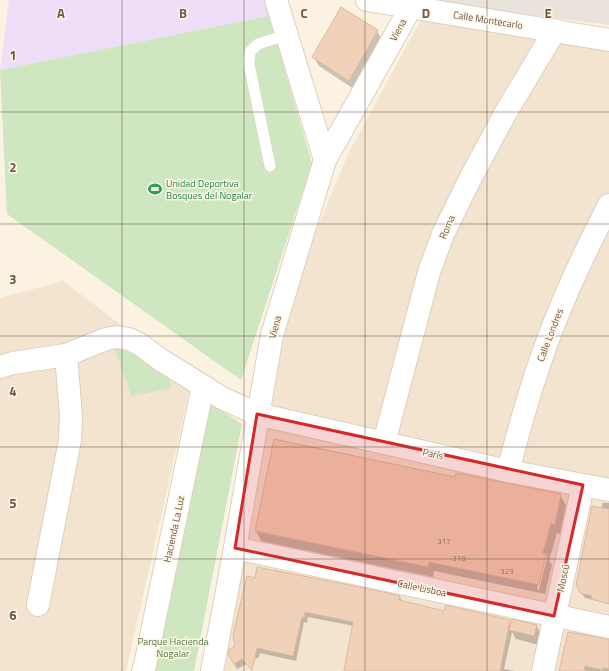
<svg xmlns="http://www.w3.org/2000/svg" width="609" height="671" viewBox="0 0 609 671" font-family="'Titillium Web',sans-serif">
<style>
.residential{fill:#f2e4cf}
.industrial{fill:#eae3dc}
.education{fill:#efdef7}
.green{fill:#cee7c0}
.shadow{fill:#0003;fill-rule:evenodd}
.building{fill:#efd2b9;stroke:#e1b99a}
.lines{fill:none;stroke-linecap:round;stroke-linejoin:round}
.service-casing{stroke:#dfcfbd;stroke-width:12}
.minor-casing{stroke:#dfcfbd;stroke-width:24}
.service{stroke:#fff;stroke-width:11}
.minor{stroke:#fff;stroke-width:22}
.marked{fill:#d62828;fill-opacity:0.2;stroke:#d62828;stroke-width:3;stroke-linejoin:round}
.grid{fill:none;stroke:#715949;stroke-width:1;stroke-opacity:0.55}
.labels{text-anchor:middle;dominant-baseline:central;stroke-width:3;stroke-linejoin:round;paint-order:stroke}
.number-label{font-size:8px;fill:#907765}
.street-label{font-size:10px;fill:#715949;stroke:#fef6e6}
.leisure-label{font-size:10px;fill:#27864d;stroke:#fef6e6;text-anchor:start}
.park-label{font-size:10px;fill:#527c44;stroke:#fef6e6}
.grid-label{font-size:13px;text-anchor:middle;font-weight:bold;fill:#715949;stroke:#fef6e6;stroke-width:3;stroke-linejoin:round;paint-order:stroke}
</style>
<rect width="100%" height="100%" fill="#fbf2e1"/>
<g class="residential">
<polygon points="424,14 609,49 609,671 216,671 297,276 349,152"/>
<polygon points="63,281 192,379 126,671 0,671 0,298"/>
</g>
<polygon class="industrial" points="416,0 609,0 609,25"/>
<polygon class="education" points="9,0 265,0 269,16 0,70"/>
<g class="green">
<polygon points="269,16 312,163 241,380 7,214 0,70"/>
<polygon points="130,343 165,369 172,388 131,396 115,349"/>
<polygon points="210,403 242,424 194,671 142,671"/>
</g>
<g class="shadow">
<polygon points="377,31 382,40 354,89 319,66 314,57"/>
<path d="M456,478L560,495L566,505L560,534L557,533L549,561L552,565L545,594L434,571L433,577L261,541L256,531ZM546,553L547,558L539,590L537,589Z"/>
<polygon points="603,503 609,503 609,595 603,594 602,602 585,598 577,585"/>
<polygon points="247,578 400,597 402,602 445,612 509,621 511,625 536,625 541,634 539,645 516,639 512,632 504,669 515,671 345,671 354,626 308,617 307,623 304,622 296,661 260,653 259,657 237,669 229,654 236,647"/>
<polygon points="609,643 609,671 560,671"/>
</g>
<g class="building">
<polygon points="341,7 378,30 349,81 312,57"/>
<polygon points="274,439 455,477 456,473 472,476 561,494 555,525 551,524 543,553 546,554 539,585 429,562 428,567 255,531"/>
<polygon points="592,506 609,509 609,604 591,599 592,596 580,593 576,585"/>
<polygon points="257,567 379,591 400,596 399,600 444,611 446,605 510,620 500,671 344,671 353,622 305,612 304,618 302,617 293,656 257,648 252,670 242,659 234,664 228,654 229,650 235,646 233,635 247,576 255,578"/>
<polygon points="512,619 537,625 534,636 509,630"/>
<polygon points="568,632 609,639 609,669 603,668 603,670 585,666 584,671 559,671"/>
</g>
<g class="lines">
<g class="service-casing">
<polyline id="service" points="270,166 249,64 250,52 258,44 286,35"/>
</g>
<g class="minor-casing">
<g id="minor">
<polyline points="276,0 325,160"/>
<polyline points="367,0 609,40"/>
<polyline points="0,367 13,363 66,355 106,339 117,337 129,339 141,345 161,360 222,398 257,414 508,471 609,490"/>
<polyline points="384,443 429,272 443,234 470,179 506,112 555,30"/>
<path d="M508,471C518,433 528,396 541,359C559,306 583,255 609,205"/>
<polyline points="235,548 609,627"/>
<polyline points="38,605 70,440 71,416 66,355"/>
<polyline points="143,671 145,665 203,386"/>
<polyline points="212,671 235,548 272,335 325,160 411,7"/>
<polyline points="543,671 583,485"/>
</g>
</g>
<use href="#service" class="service"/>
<use href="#minor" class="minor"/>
</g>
<path class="marked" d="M257,414L583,485L554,616L235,548Z"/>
<path class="grid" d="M122,0V671M244,0V671M365,0V671M487,0V671M0,112H609M0,224H609M0,336H609M0,447H609M0,559H609"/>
<defs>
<g id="stadium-bare" transform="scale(1.08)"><path d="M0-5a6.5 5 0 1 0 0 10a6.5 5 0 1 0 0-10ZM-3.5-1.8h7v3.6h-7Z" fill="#2e9e5b" stroke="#fef6e6" stroke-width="2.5" paint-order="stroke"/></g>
</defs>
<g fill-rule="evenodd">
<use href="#stadium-bare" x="155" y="189"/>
</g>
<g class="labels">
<g class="number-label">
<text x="444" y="541">317</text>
<text x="459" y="558">319</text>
<text x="507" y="571">323</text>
</g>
<g class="street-label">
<text transform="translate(488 20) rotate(9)">Calle Montecarlo</text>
<text transform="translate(398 30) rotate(-61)">Viena</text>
<text transform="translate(447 227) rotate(-66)">Roma</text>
<text transform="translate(275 327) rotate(-75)">Viena</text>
<text transform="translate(550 335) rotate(-69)">Calle Londres</text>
<text transform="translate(433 454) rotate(12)">París</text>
<text transform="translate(174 529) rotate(-78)">Hacienda La Luz</text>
<text transform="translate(563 578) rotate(-78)">Moscú</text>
<text transform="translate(422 588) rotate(12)">Calle Lisboa</text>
</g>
<g class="leisure-label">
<text x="166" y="183">Unidad Deportiva<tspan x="166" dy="12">Bosques del Nogalar</tspan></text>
</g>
<g class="park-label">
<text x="173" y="641">Parque Hacienda<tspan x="173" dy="12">Nogalar</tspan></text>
</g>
</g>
<g class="grid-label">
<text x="61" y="18">A</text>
<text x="183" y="18">B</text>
<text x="304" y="18">C</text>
<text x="426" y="18">D</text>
<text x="548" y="18">E</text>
<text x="13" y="60">1</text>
<text x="13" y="172">2</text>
<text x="13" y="284">3</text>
<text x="13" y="396">4</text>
<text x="13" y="508">5</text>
<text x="13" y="620">6</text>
</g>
</svg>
